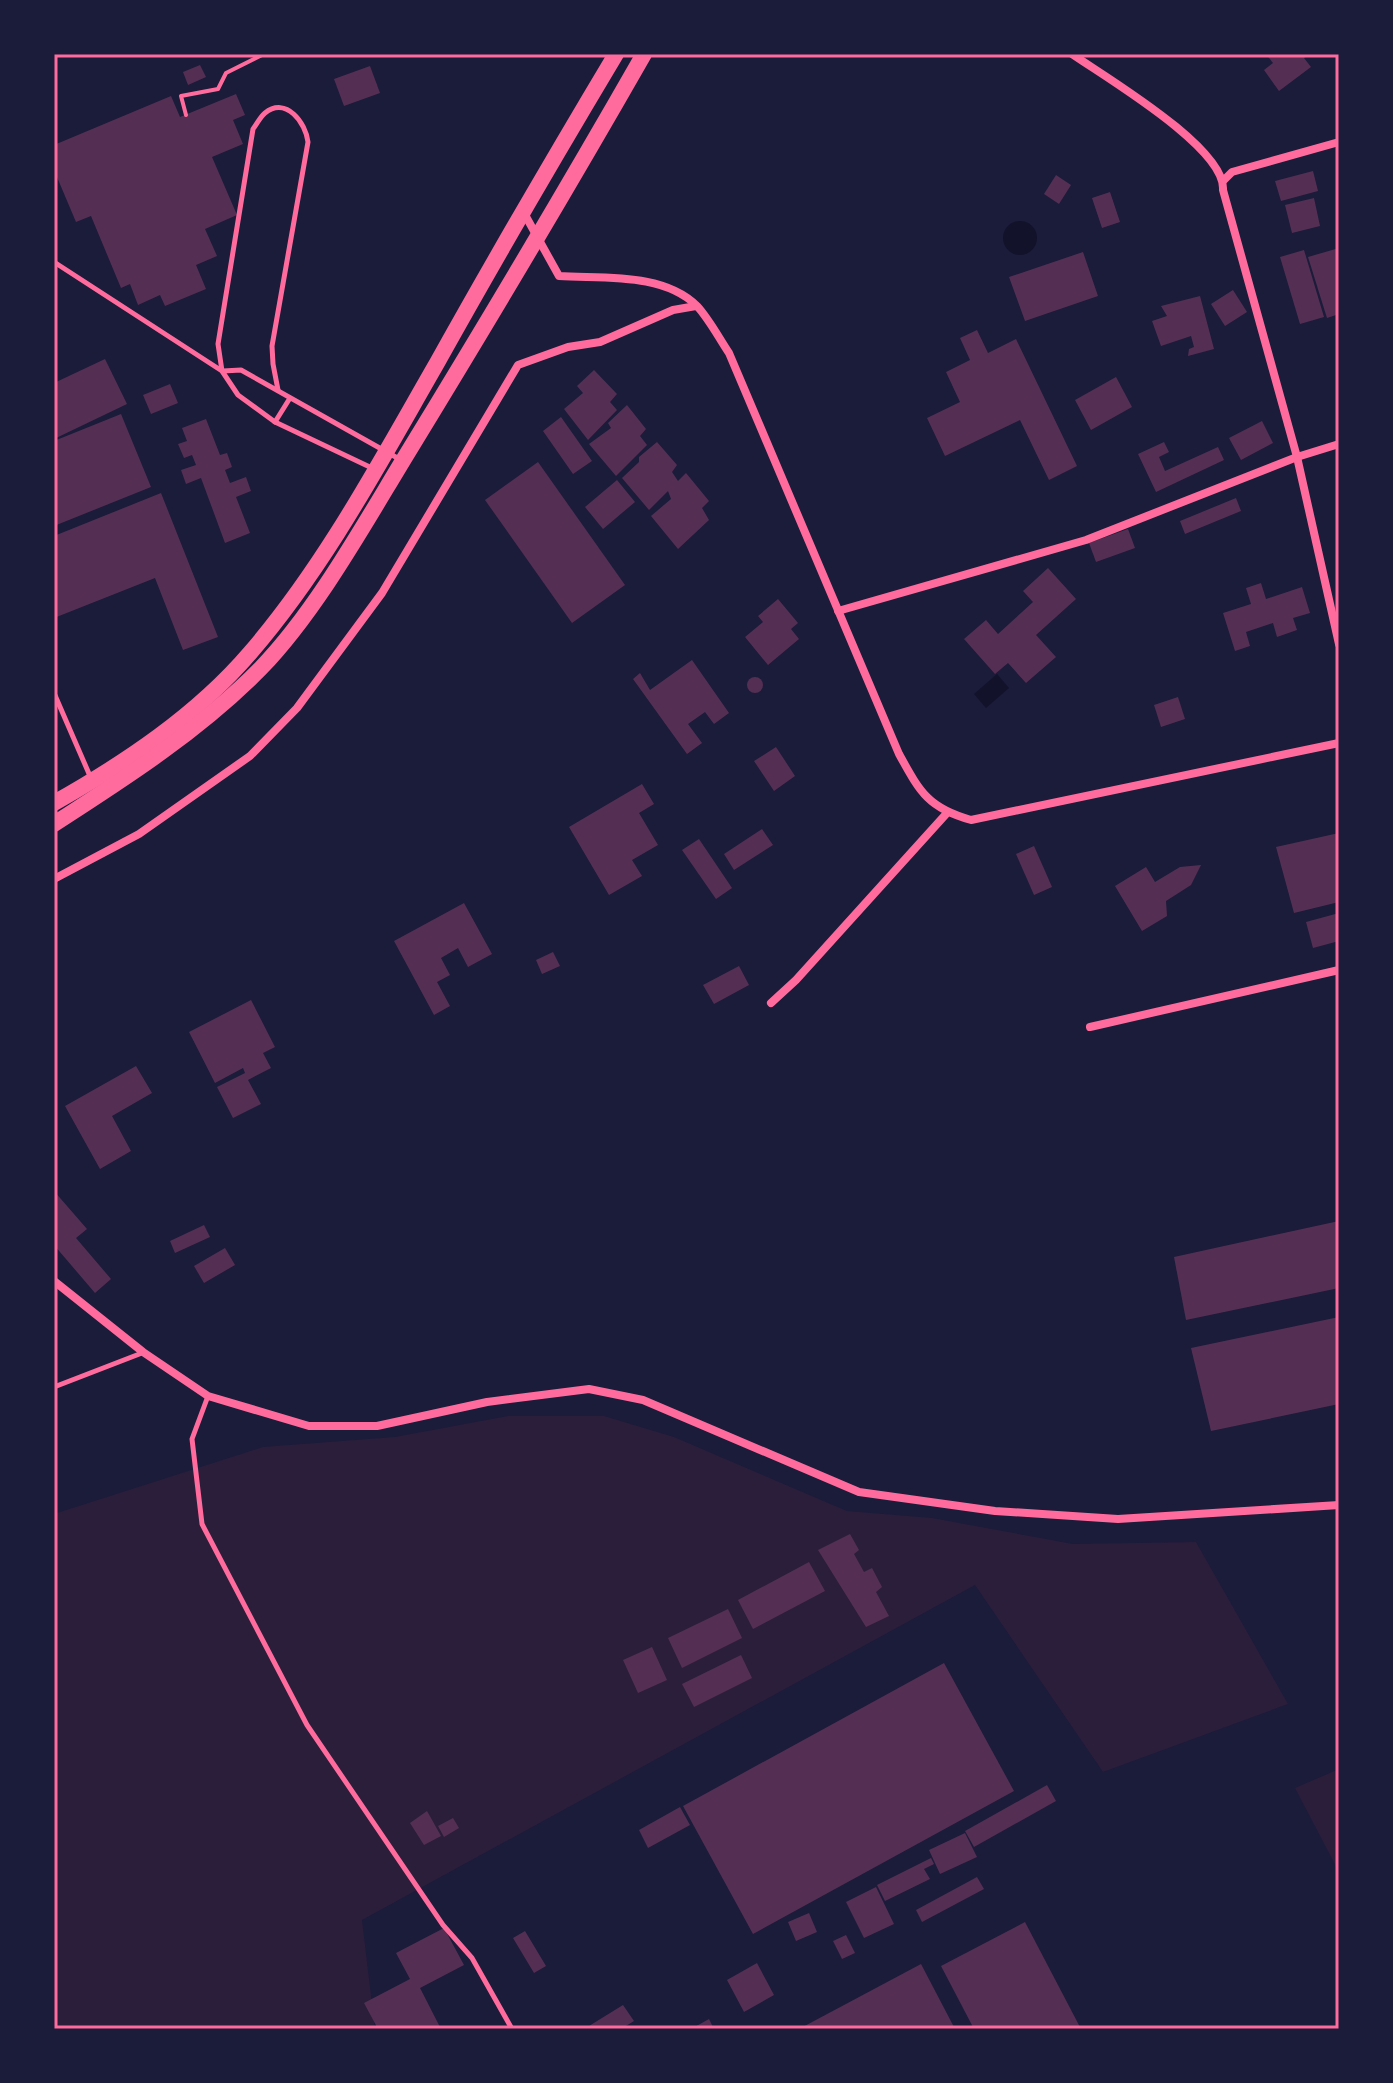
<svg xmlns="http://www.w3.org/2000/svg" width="1393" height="2083" viewBox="0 0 1393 2083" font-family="Literata,serif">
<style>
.green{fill:#2a1e3b}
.water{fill:#12122b}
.building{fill:#542f53}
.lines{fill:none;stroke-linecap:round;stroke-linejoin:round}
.path{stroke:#ff6b9d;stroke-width:4}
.service{stroke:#ff6b9d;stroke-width:5}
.minor{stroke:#ff6b9d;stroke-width:8}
.trunk{stroke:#ff6b9d;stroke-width:16}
.neatline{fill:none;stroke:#ff6b9d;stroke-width:3}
</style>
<rect width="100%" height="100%" fill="#1b1b3a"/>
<g class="green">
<polygon points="508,1416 604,1416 674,1437 847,1511 932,1518 1073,1544 1196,1542 1288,1704 1103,1772 975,1585 362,1920 375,2029 54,2029 54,1514 263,1447 395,1437"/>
<polygon points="1339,1769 1339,1872 1295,1788"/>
</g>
<g class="water">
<circle cx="1020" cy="238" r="17"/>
<polygon points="997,674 1009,688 986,708 974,694"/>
</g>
<g class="building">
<polygon points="1266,54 1310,54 1304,58 1311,67 1279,91 1264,70 1273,63"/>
<polygon points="200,65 206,77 188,85 183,72"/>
<polygon points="370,66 380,93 344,106 334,79"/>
<polygon points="236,94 245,115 233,120 243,144 212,157 237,215 205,229 217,256 196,265 206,289 165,306 160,295 138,305 130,284 121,288 91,216 76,222 54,170 54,145 171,96 180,117"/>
<polygon points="1313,171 1318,191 1281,201 1275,181"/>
<polygon points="1056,175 1071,185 1059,204 1044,194"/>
<polygon points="1110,192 1120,222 1102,228 1092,198"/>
<polygon points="1314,198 1320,226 1292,233 1285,205"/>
<polygon points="1339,248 1339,314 1327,318 1308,257"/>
<polygon points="1304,250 1324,317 1300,324 1280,257"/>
<polygon points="1083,252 1098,296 1025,321 1009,277"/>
<polygon points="1233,290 1247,312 1225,326 1211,304"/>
<polygon points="1200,296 1214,349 1188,356 1189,349 1194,347 1191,336 1161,346 1152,321 1167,316 1161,306"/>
<polygon points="977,330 988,353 1016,339 1077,466 1049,480 1020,420 945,456 927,418 960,402 946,372 970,360 960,338"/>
<polygon points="105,359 127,404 54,439 54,383"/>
<polygon points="594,370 617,394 610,402 617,410 588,440 564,409 583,393 577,386"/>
<polygon points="1116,377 1132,407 1091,430 1075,400"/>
<polygon points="170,384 178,403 151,414 143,395"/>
<polygon points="627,405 646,429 640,436 647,445 616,476 589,444 611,428 608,423"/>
<polygon points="121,414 151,487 54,526 54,441"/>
<polygon points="561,417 592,461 573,474 543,431"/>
<polygon points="206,419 220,455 227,453 232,467 225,470 230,483 246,477 251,491 236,497 250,533 225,543 201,478 186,484 181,470 196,465 192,455 184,458 178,444 187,441 182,428"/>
<polygon points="1262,421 1273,443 1241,460 1229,438"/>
<polygon points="657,442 677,465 672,472 678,481 686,473 709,501 702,508 709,520 678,549 651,516 671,499 668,491 649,510 622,478 639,462 639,457"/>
<polygon points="1164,442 1169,452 1159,457 1165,471 1218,447 1224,460 1156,492 1138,454"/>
<polygon points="538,462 625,585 572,623 485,500"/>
<polygon points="617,480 635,502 603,529 585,507"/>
<polygon points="161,493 218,637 183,650 155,578 54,618 54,536"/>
<polygon points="1236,498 1241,511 1185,534 1180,521"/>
<polygon points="1128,529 1135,548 1096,562 1089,543"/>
<polygon points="1048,568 1076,599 1036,635 1056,657 1026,683 1008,663 995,674 964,639 986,620 998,634 1033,602 1023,591"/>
<polygon points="1261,583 1266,599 1302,587 1310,613 1293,618 1297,630 1277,637 1273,623 1246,632 1250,646 1235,651 1223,613 1251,604 1246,588"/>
<polygon points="778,599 798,623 791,629 799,639 768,665 745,637 763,622 758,616"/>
<polygon points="692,660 729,713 714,724 705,712 688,724 702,743 687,754 633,679 640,673 650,690"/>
<circle cx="755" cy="685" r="8"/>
<polygon points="1178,697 1185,719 1161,727 1154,705"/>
<polygon points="776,747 795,776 774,791 754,761"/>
<polygon points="642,784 654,804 639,813 658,845 632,860 642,876 609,895 569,827"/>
<polygon points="762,829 773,845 734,870 724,854"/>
<polygon points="1339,833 1339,902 1294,913 1276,847"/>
<polygon points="699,839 732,888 716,899 682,850"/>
<polygon points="1034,846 1052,887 1034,895 1016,854"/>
<polygon points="1201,865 1191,885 1166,901 1167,916 1142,931 1115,886 1146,867 1155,882 1180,867"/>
<polygon points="464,903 492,954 468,967 458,948 441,958 450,975 437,982 450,1006 434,1015 394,941"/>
<polygon points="1339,913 1339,941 1313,948 1306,922"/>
<polygon points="553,952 560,966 542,974 536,960"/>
<polygon points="739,966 749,985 714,1004 703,985"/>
<polygon points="251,1000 275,1047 263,1053 271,1068 248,1080 261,1104 233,1118 217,1087 245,1073 243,1068 215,1083 189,1032"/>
<polygon points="136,1066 152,1093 112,1116 131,1151 100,1169 65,1106"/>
<polygon points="54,1191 87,1229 76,1238 111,1279 95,1293 54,1245"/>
<polygon points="1339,1221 1339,1288 1186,1320 1174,1257"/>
<polygon points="204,1225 210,1237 175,1253 170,1241"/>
<polygon points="225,1248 235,1265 204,1283 194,1266"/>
<polygon points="1339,1317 1339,1404 1211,1431 1191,1348"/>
<polygon points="850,1534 859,1550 854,1554 864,1572 872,1568 882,1587 876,1592 889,1616 866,1627 818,1550"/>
<polygon points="809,1562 825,1591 753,1629 738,1600"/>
<polygon points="728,1609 742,1638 682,1668 668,1638"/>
<polygon points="652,1647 667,1680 638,1693 623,1660"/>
<polygon points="741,1655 752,1678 694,1707 682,1684"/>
<polygon points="944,1663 1014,1791 753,1934 683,1806"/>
<polygon points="1047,1785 1056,1801 974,1847 965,1831"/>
<polygon points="680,1807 690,1825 648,1848 639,1830"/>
<polygon points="427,1811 441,1836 424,1845 410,1823"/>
<polygon points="453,1818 459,1828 444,1837 438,1826"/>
<polygon points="965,1833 977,1857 940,1874 929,1850"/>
<polygon points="931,1858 934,1864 924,1869 930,1879 885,1901 877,1885"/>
<polygon points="977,1877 984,1889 922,1922 916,1910"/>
<polygon points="876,1887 894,1924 864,1938 846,1902"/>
<polygon points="809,1913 817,1932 796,1941 788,1922"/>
<polygon points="1025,1922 1081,2029 974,2029 941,1966"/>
<polygon points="444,1928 464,1965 420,1988 441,2029 378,2029 364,2003 410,1979 396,1953"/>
<polygon points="525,1931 546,1966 534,1973 513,1938"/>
<polygon points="846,1935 855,1953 842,1959 833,1941"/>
<polygon points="757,1963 774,1995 744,2012 727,1980"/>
<polygon points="921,1964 955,2029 799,2029"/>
<polygon points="623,2005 634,2021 621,2029 591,2029 589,2026"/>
<polygon points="709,2019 714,2029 691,2029"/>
</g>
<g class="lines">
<polyline class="path" points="186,115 181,96 218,89 226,73 264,54"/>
<g class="service">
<polyline points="54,262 222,371 238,395 275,422 374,469"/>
<path d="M222,371L218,344L253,129C257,124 260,117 265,113C286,96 306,123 308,142L272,346L273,364L278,390"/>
<polyline points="223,371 241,370 401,460"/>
<polyline points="275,422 290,398"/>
<polyline points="54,693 90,776"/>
<polyline points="54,1387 142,1353"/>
<polyline points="208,1396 192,1439 202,1524 307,1725 443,1925 472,1958 512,2029"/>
</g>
<g class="minor">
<path d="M1072,54C1105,77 1226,148 1223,190L1297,457L1339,644"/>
<polyline points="1224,180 1232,172 1339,142"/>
<path d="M524,213L559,276C602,279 663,272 697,306C709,319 719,338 729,353L899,754C920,792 928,808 971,820L1339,743"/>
<polyline points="838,611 1086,540 1297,457 1339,444"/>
<polyline points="54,879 139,834 250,756 297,708 382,593 518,365 568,347 600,342 673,310 696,306"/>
<polyline points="771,1003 796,980 947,813"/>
<polyline points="1090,1027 1339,970"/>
<polyline points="54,1281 143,1352 208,1396 309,1426 377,1426 487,1402 589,1389 643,1400 859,1492 995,1511 1118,1519 1339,1505"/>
</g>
<g class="trunk">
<path d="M54,803C125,763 197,715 250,653C325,566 380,462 437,363C495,259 555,156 616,54"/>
<path d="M54,824C127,777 200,730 261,668C318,609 367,519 410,449C490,318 568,187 644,54"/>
</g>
</g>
<rect width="1393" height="2083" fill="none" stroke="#1b1b3a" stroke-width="112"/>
<rect x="56" y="56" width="1281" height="1971" class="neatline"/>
</svg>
